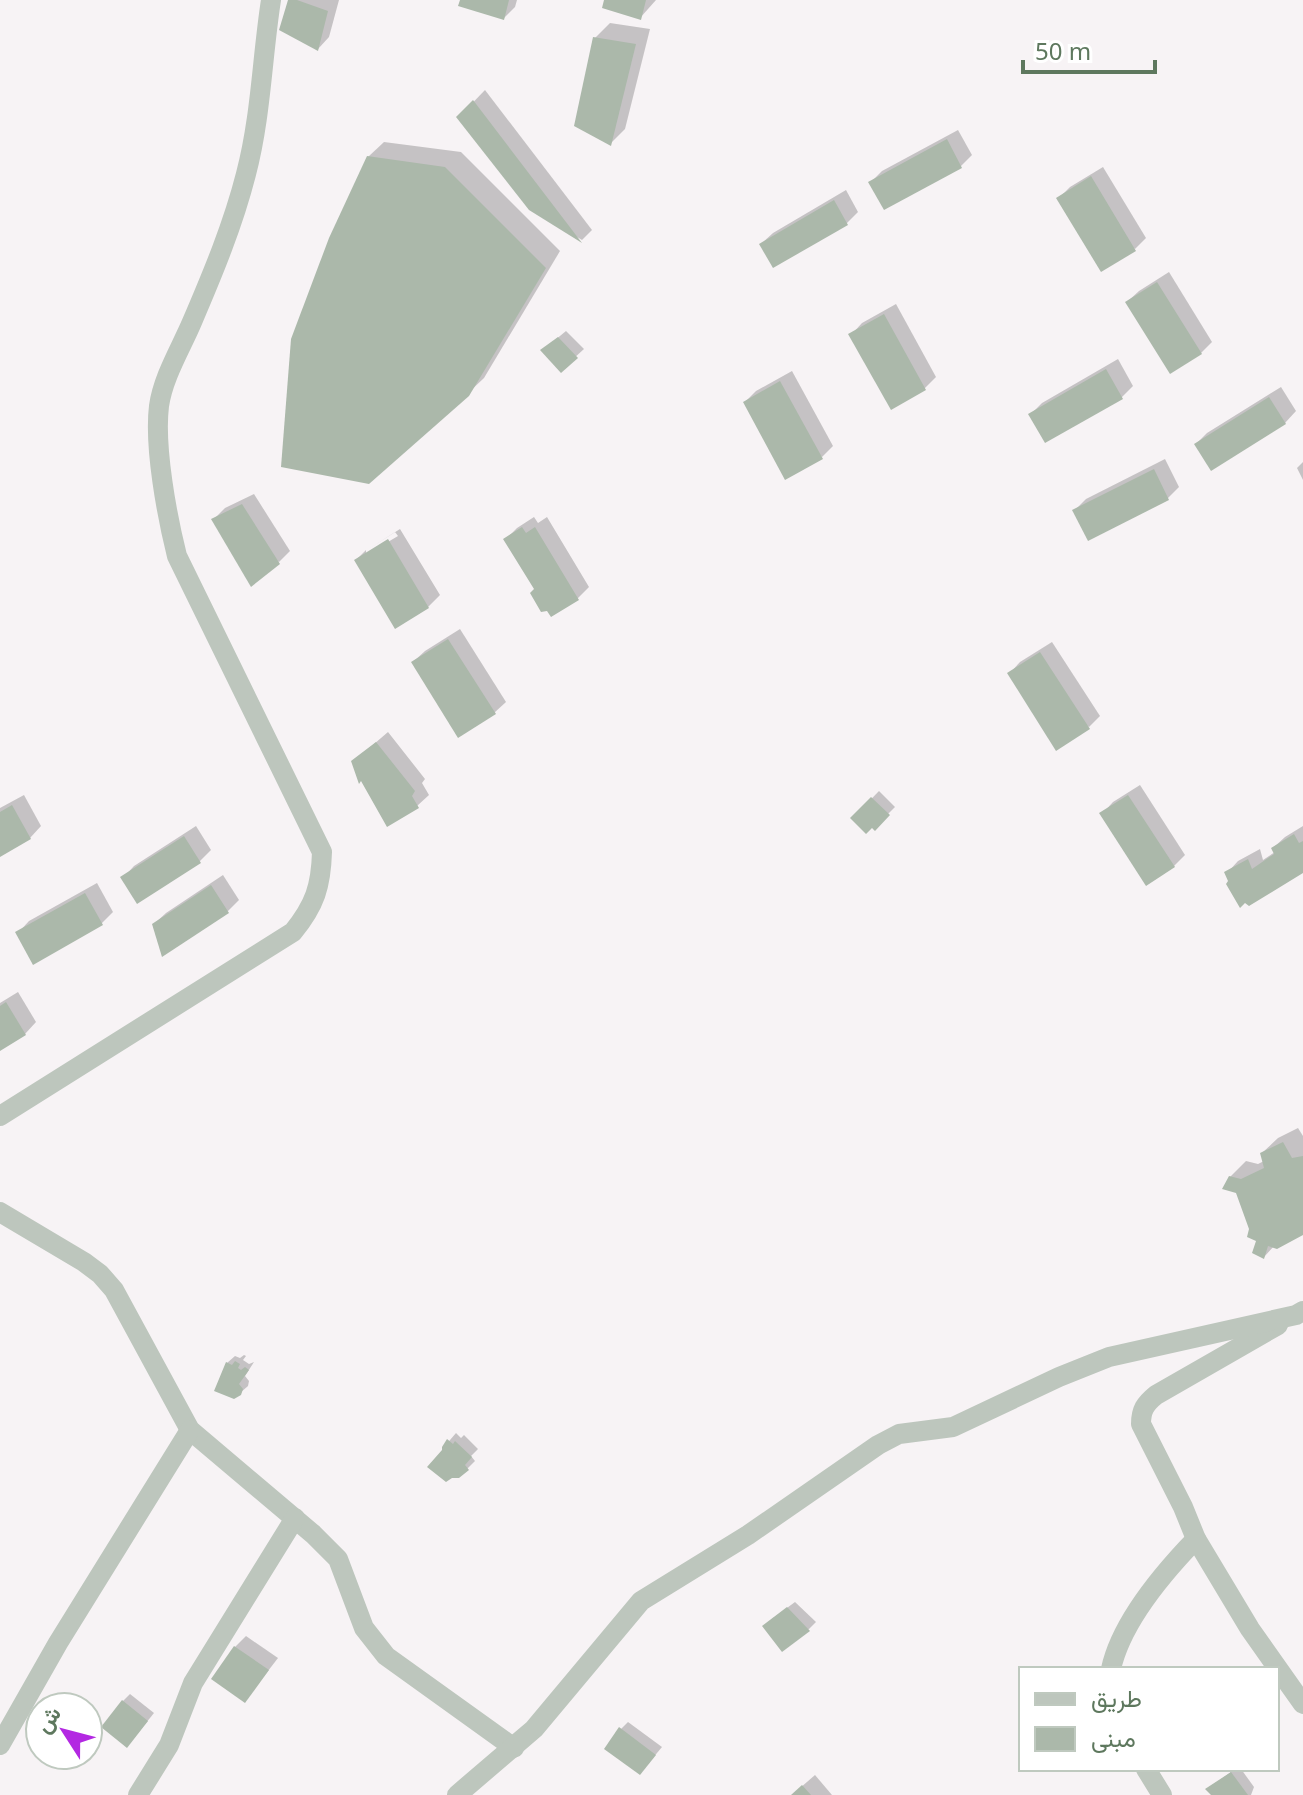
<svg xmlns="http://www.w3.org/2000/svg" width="1303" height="1795" viewBox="0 0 1303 1795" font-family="'Noto Sans',Vazirmatn,sans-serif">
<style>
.shadow{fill:#0003}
.building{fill:#abb8aa}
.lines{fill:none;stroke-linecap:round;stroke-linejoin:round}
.minor{stroke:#bdc6bd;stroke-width:20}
</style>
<rect width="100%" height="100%" fill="#f7f3f5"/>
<g class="shadow">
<polygon points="290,0 339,0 329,37 318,49"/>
<polygon points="462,0 517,0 515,7 504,18"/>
<polygon points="606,0 656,0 640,18"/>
<polygon points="610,23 650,29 625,129 610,144 595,38"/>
<polygon points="485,90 592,230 582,240 531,209 458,118"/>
<polygon points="958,130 972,155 961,166 871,182 882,171"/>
<polygon points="384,142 461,152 560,251 484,378 467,394 368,157"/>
<polygon points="1103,167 1146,238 1135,249 1059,198 1070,187"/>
<polygon points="846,190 858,212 847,223 761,244 773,233"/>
<polygon points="1169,272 1212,342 1201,353 1127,302 1139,291"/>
<polygon points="896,304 936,377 925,388 891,407 851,335 862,323"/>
<polygon points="566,331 584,349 561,370 543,350"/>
<polygon points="1118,359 1133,386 1122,397 1031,414 1042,403"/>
<polygon points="792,371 833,446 822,457 745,402 756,391"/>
<polygon points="1281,387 1296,411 1285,423 1196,444 1207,433"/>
<polygon points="1165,459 1179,487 1168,498 1075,510 1086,499"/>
<polygon points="1303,462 1303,480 1297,468"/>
<polygon points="254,494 290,551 279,562 214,519 225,508"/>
<polygon points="534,517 538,523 547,517 589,587 578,598 551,614 506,539 517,528"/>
<polygon points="400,529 440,595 428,607 396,626 356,560 366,550 366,555 398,536 395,532 367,550"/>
<polygon points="460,629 506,702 494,713 413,662 425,651"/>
<polygon points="1052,642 1100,716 1089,727 1009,674 1020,662"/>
<polygon points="388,732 425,779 422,783 429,795 417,806 353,762"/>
<polygon points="1140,785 1185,855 1174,866 1102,814 1113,802"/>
<polygon points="879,791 895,807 874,828 853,818"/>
<polygon points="24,795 41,826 30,838 0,854 0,808"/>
<polygon points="196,826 211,850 200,861 138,902 123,878 134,866"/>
<polygon points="1303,826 1303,871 1231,882 1227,873 1238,861 1260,849 1263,860 1275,852 1273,848 1285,837"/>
<polygon points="223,875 239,900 228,911 154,924 166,913"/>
<polygon points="97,883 113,912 102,923 18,933 29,921"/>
<polygon points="18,992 36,1022 25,1034 0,1048 0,1003"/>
<polygon points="1298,1128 1303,1136 1303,1234 1274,1246 1264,1257 1230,1177 1246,1161 1258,1164 1264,1161 1262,1153 1278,1138"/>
<polygon points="244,1355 246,1356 243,1360 249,1364 254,1362 245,1376 249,1381 248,1386 240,1393 227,1363 235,1356 240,1358"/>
<polygon points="456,1433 461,1438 464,1435 478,1449 471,1456 475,1461 467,1469 445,1451 444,1447"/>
<polygon points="795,1602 816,1622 808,1630 772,1619"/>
<polygon points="246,1636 278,1658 245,1701 235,1647"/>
<polygon points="130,1694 154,1713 134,1738 123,1701"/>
<polygon points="628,1722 662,1747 647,1765 621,1729"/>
<polygon points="1235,1769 1241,1769 1254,1787 1251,1795 1213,1795 1208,1789"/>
<polygon points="815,1775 832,1795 792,1795"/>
</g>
<g class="building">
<polygon points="288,0 297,0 328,11 318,51 279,30"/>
<polygon points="460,0 509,0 504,20 458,6"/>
<polygon points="604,0 646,0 641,20 602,8"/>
<polygon points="593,37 636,44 611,146 574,126"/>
<polygon points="473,100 582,243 529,210 456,117"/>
<polygon points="947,139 962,168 884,210 868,182"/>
<polygon points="367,156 445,167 546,268 469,396 369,484 281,467 291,339 329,238"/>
<polygon points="1091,176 1136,251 1101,272 1056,198"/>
<polygon points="834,200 848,225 773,268 759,244"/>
<polygon points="1157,282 1202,354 1170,374 1125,302"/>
<polygon points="884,314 926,390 891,410 848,334"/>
<polygon points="558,337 578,358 561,373 540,350"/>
<polygon points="1106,369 1123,399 1045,443 1028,414"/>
<polygon points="780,381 823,459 785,480 743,402"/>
<polygon points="1269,397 1286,424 1211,471 1194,444"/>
<polygon points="1154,469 1169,500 1088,541 1072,510"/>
<polygon points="242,504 280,564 251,587 211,519"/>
<polygon points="522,527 526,533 535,527 579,600 551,617 547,611 541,612 530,593 534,589 503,539"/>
<polygon points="388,539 429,608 395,629 354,560"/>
<polygon points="448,639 496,714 458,738 411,662"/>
<polygon points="1040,652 1090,729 1056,751 1007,673"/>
<polygon points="376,742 415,791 412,796 419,808 387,827 361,781 359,784 351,761"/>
<polygon points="1128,795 1175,867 1146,886 1099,813"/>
<polygon points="871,797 890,815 875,831 872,828 866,834 850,818"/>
<polygon points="12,805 31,839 0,857 0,812"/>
<polygon points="1294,834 1299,843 1303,841 1303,873 1249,906 1245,903 1240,908 1226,884 1228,881 1224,872 1248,859 1252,869 1274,854 1271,848"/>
<polygon points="184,836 201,863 137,904 120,877"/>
<polygon points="211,885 229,913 162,957 152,924"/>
<polygon points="85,893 103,925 33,965 15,932"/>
<polygon points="6,1002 26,1035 0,1051 0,1006"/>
<polygon points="1283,1142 1292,1158 1303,1156 1303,1235 1277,1249 1268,1246 1264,1259 1252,1253 1256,1241 1247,1237 1249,1229 1236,1193 1222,1189 1229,1176 1241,1179 1264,1168 1260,1153"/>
<polygon points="235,1361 240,1364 238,1368 241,1370 245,1367 249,1370 239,1384 243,1389 241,1395 234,1399 214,1391 226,1362 232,1365"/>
<polygon points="447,1439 453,1444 455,1441 472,1457 465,1465 469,1470 459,1478 452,1478 446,1482 427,1467 442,1450 442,1447"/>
<polygon points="787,1607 810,1631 782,1652 762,1626"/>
<polygon points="234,1646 269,1670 245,1703 211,1679"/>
<polygon points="122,1700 148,1721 127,1748 101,1727"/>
<polygon points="619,1727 656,1755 640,1775 604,1749"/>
<polygon points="1231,1772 1248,1795 1211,1795 1205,1789"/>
<polygon points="802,1785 811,1795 791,1795"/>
</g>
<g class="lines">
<g class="minor">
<path d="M0,1116L293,932C315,905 321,886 322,852L177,556C167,516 154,447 159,406C163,377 181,348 192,322C213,273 233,225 246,174C261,117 262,58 271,0"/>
<polyline points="0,1212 84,1262 100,1274 114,1290 190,1430 313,1534 338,1559 364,1628 386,1656 514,1748"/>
<path d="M1278,1325L1156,1395C1145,1404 1141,1410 1141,1424L1183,1507L1196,1539L1250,1629L1303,1704"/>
<path d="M1111,1669C1121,1623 1164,1572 1196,1539"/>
<polyline points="0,1745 58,1643 190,1430"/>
<polyline points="1146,1769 1162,1795"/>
<polyline points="138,1795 169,1745 193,1683 295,1518"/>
<polyline points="457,1795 534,1729 641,1601 748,1535 878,1445 899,1434 953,1427 1059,1377 1109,1357 1296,1315 1303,1311"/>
</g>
</g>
<rect x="1019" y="1667" width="260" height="104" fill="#ffffff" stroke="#bfc9bf" stroke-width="2"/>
<rect x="1035" y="1693" width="40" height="12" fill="#bdc6bd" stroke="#bfc9bf" stroke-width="2"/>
<text x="1091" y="1707" font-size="24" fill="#5e785e">طريق</text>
<rect x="1035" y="1727" width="40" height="24" fill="#abb8aa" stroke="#bfc9bf" stroke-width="2"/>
<text x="1091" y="1747" font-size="24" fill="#5e785e">مبنى</text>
<g transform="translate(64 1731) rotate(306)"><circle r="38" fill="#ffffff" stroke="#bfc9bf" stroke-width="2"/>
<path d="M0-6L14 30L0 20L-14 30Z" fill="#b328e2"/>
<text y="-12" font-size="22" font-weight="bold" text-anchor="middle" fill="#5e785e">ش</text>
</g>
<path d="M1023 60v12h132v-12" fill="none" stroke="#5e785e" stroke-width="4"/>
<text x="1035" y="60" font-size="24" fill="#5e785e" stroke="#ffffff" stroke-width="6" paint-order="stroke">50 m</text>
</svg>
